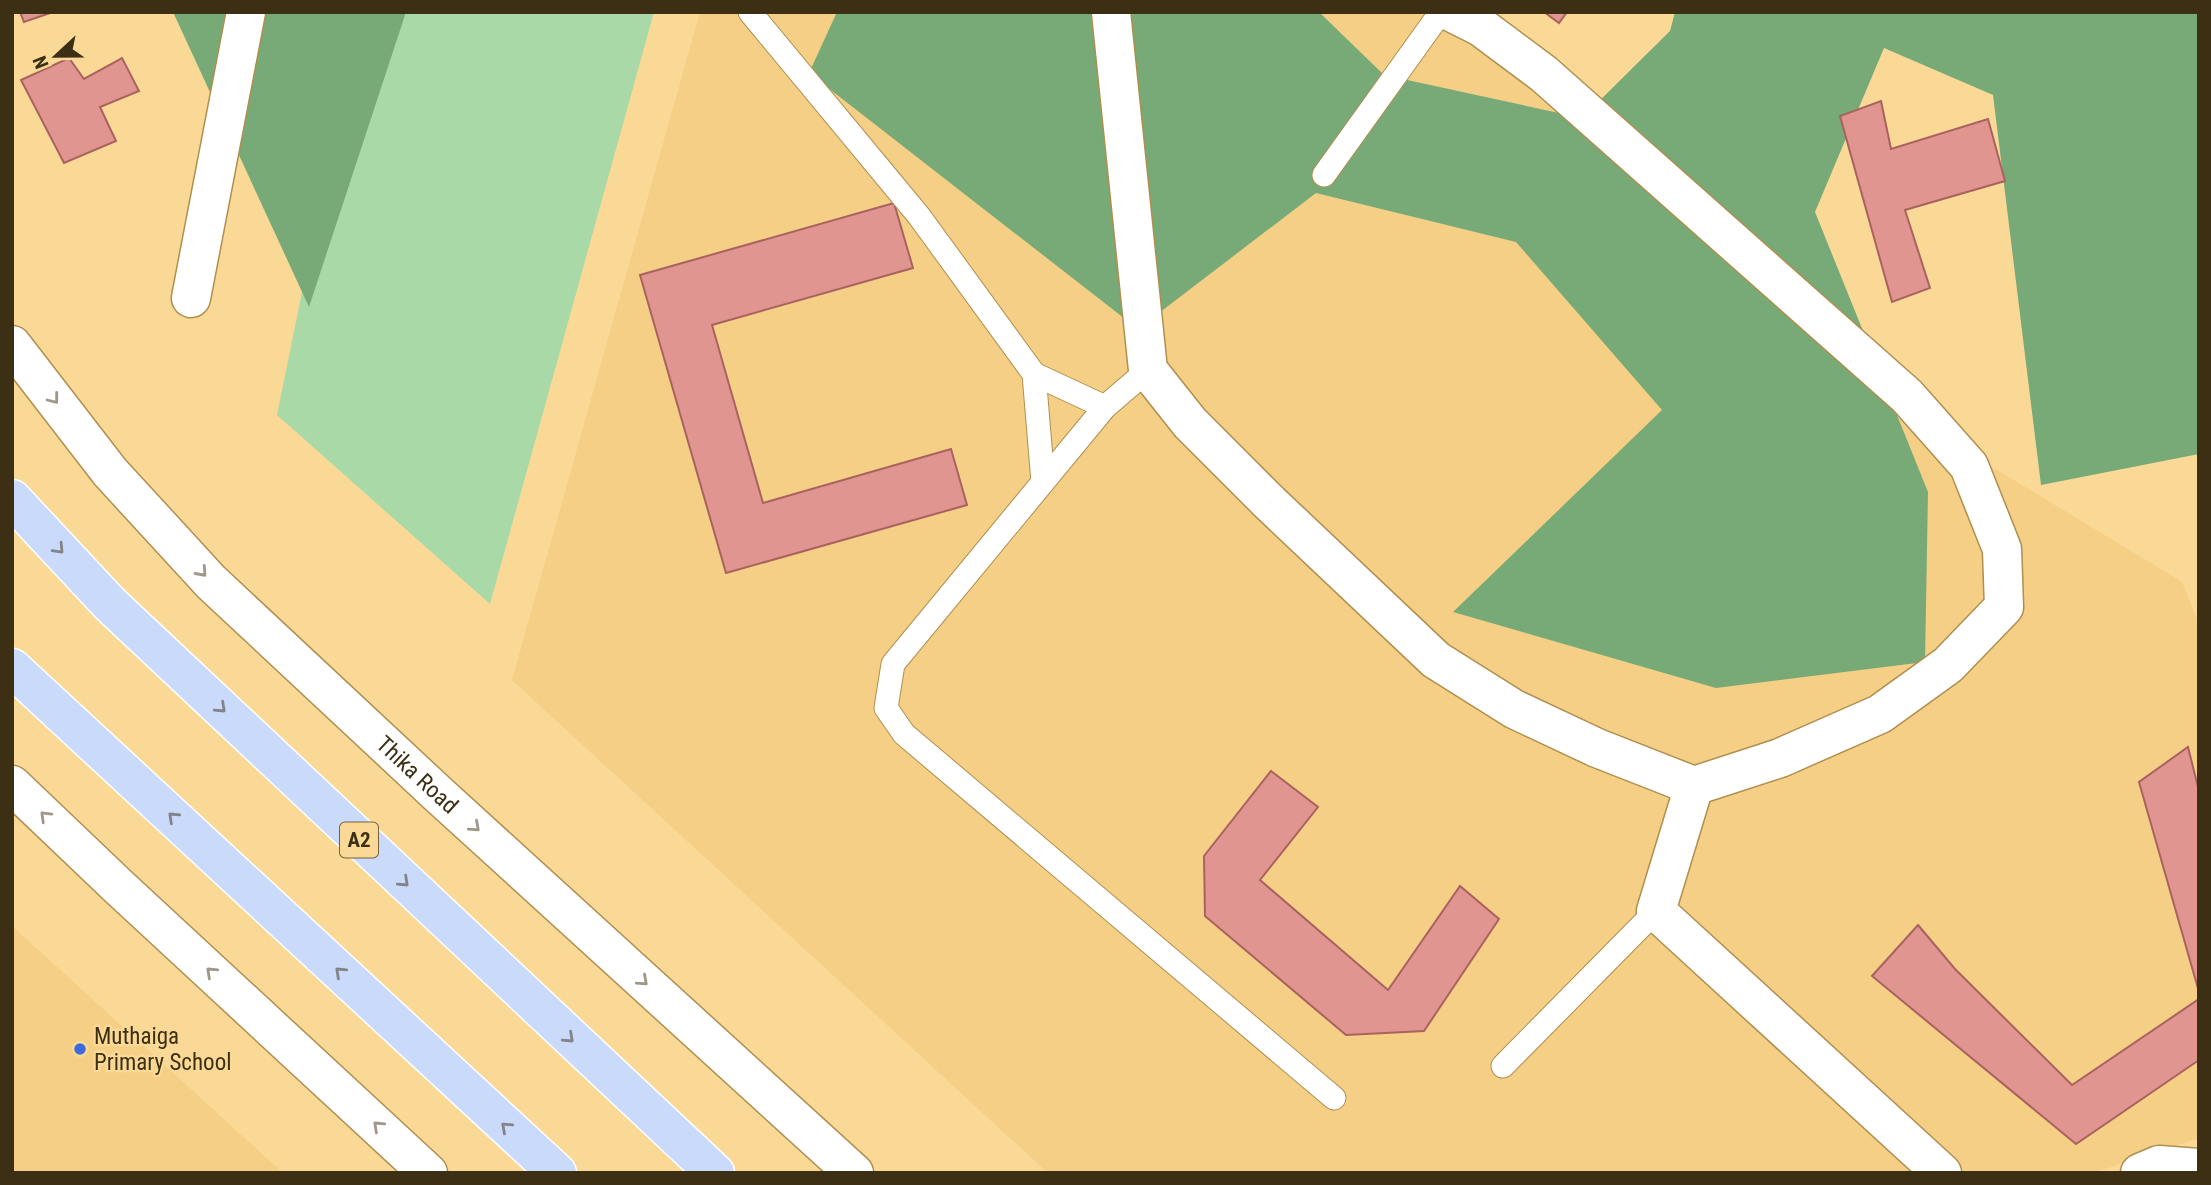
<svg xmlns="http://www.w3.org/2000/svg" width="2211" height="1185" viewBox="0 0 2211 1185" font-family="'Roboto Condensed',sans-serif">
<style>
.built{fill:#f4cf85}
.green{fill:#a9d9a7}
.forest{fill:#78aa77}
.building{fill:#e09590;stroke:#a9635f;stroke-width:2}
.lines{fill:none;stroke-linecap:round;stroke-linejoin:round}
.service-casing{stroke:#af8f4f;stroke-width:25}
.minor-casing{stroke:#af8f4f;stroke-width:41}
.secondary-casing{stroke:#af8f4f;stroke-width:41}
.trunk-casing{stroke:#fff;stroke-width:41}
.service{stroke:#fff;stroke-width:23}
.minor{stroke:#fff;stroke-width:38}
.secondary{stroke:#fff;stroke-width:38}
.trunk{stroke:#cadafb;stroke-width:38}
.oneway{stroke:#9e978a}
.oneway2{stroke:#838488}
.poi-dot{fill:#3b6bdc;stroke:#fad997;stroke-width:2.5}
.labels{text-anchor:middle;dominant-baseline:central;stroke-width:5;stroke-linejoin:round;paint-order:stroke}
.shield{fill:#fad997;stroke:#75623b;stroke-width:2}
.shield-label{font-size:21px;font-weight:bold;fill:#3c2f14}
.street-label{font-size:23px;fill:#3c2f14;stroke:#fad997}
.poi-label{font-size:23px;fill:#3c2f14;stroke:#fad997;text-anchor:start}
</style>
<rect width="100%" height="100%" fill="#fad997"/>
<g class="built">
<polygon points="700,12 1418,12 1473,33 1915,420 2182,582 2199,624 2199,1138 2093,1173 1048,1173 512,680"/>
<polygon points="12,926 283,1173 12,1173"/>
</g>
<polygon class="green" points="359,12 654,12 490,604 277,415"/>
<g class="forest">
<polygon points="173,12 406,12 309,307"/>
<polygon points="837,12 1319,12 1384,75 1582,118 1670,31 1675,12 2199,12 2199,454 2041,485 1993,95 1884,48 1815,212 1928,492 1925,662 1716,688 1453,612 1662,410 1516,242 1316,193 1138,329 809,73"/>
</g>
<g class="building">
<polygon points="20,12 53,12 24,22"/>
<polygon points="1544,12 1567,12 1559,23"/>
<polygon points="69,58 84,79 122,58 139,91 100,107 116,141 64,163 21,80"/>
<polygon points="1881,101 1891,149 1988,119 2005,181 1905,210 1930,288 1892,302 1840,116"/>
<polygon points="894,203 913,268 712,325 763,503 951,449 967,505 726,573 640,275"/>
<polygon points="2188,747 2199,791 2199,992 2139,782"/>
<polygon points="1271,771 1318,807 1260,880 1388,990 1460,886 1499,919 1424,1031 1346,1035 1205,916 1204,856"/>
<polygon points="1918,925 1955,969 2072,1085 2199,999 2199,1060 2076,1144 1872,976"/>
</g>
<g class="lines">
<g class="service-casing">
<g id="service">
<polyline points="750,12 919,216 1034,374 1043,482"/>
<polyline points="1324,175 1441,12"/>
<polyline points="1148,370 1105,407 893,664 886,708 904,734 1334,1098"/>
<polyline points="1034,374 1105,407"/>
<polyline points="1503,1066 1656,911"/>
</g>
</g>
<g class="minor-casing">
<g id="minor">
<polyline points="1111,12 1148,370 1190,423 1270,503 1436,660 1514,709 1597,748 1694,786 1656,911 1942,1173"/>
<polyline points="1451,12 1481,27 1544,74 1907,396 1969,466 2002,549 2004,607 1948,665 1880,714 1780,758 1694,786"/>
<polyline points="191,298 246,12"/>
<polyline points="2140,1173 2159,1165 2199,1168"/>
</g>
</g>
<g class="secondary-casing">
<g id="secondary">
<path id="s1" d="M12,345L110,472L211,582L438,794L854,1173"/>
<polyline points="12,785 120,888 428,1173"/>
</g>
</g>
<g class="trunk-casing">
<g id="trunk">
<polyline points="12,499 110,604 715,1173"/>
<polyline points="12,668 557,1173"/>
</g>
</g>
<use href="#service" class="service"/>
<use href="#minor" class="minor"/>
<use href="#secondary" class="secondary"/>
<use href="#trunk" class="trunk"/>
</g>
<defs><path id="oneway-chevron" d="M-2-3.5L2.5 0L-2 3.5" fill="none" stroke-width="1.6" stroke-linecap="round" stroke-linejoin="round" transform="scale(1.75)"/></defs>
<g class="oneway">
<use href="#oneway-chevron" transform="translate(54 399) rotate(52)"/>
<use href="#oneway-chevron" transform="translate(202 572) rotate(48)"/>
<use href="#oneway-chevron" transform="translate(45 816) rotate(-136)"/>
<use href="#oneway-chevron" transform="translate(475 827) rotate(42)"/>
<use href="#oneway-chevron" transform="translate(211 972) rotate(-137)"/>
<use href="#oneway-chevron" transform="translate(643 981) rotate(42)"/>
<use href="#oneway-chevron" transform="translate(378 1126) rotate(-137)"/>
</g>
<g class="oneway2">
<use href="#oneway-chevron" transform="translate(59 549) rotate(47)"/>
<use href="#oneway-chevron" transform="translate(221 708) rotate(43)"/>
<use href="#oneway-chevron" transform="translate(173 817) rotate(-137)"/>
<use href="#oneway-chevron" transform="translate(404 882) rotate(43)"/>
<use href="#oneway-chevron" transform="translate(340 972) rotate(-137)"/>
<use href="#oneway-chevron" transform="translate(569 1038) rotate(43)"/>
<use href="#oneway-chevron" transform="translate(506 1127) rotate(-138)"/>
</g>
<circle class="poi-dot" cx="80" cy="1049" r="7"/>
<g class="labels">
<rect class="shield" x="340" y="822.5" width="38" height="35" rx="5"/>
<g class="shield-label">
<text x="359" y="840">A2</text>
</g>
<g class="street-label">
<text stroke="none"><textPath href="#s1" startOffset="592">Thika Road</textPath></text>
</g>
<g class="poi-label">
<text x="94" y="1036">Muthaiga<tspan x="94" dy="26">Primary School</tspan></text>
</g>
</g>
<rect width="2211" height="1185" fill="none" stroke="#3c2f14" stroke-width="28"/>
<g transform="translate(56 56) rotate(248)" stroke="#fad997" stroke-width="5" paint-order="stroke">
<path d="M0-5L12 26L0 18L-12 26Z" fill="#3c2f14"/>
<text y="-10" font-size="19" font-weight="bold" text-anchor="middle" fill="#3c2f14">N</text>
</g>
</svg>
